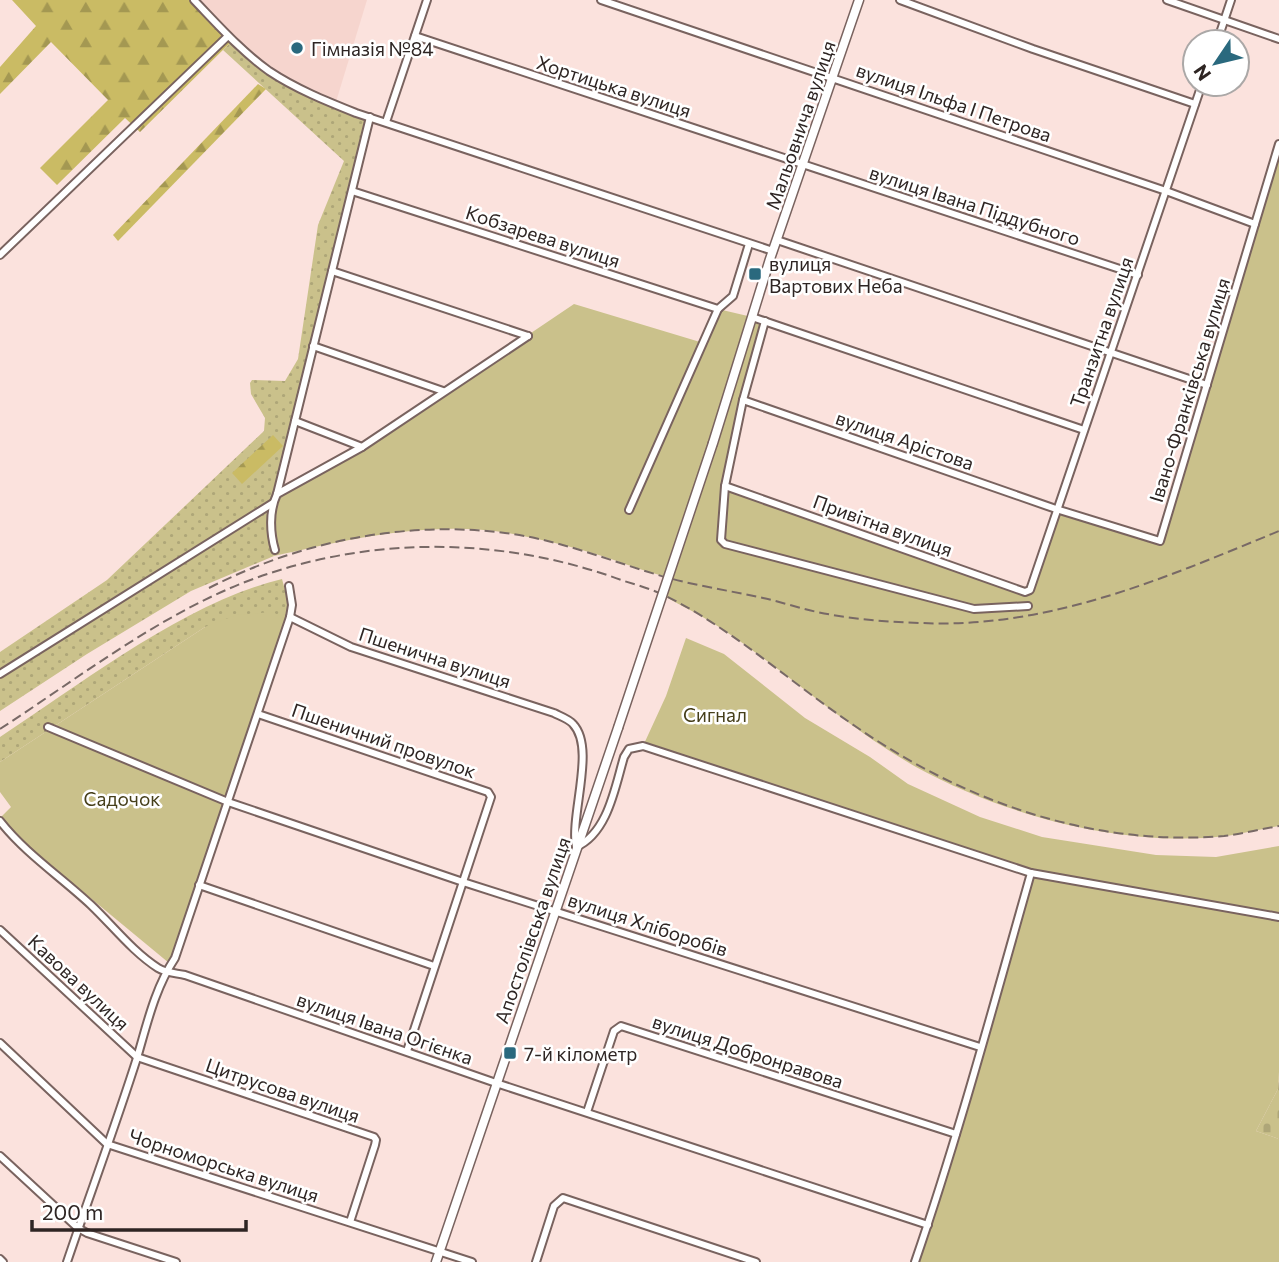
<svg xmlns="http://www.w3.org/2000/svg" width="1279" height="1262" viewBox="0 0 1279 1262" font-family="Commissioner,sans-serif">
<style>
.built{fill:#f6d5ce}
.grass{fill:url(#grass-dots)}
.forest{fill:url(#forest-firs)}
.cemetery{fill:url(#cemetery-stones)}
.green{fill:#cac18b}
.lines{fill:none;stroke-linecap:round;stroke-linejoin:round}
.minor-casing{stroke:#79635f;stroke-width:10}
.tertiary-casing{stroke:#79635f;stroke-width:11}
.minor{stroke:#fff;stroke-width:6}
.tertiary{stroke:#fff;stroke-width:8}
.rail{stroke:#786966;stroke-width:2;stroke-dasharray:10 5;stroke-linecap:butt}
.tertiary-bridge-casing{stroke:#79635f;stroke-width:11;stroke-linecap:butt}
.tertiary-bridge{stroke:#fff;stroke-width:8}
.poi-dot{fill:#2a697e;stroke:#fff;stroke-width:2.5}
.labels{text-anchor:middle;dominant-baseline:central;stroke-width:5;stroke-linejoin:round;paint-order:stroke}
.poi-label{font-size:19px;fill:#2e2523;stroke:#fff;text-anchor:start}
.street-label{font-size:19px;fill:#2e2523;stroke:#fff}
.park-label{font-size:19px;fill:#463f1a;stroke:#fff}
</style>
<defs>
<pattern id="grass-dots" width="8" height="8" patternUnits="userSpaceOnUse" patternTransform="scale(1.75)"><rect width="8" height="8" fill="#cac18b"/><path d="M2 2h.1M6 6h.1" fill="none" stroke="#aea678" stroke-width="1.8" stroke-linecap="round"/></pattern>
<pattern id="forest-firs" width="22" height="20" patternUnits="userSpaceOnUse" patternTransform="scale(1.75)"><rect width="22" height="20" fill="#cabb64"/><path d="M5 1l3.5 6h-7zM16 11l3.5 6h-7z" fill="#a49852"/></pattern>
<pattern id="cemetery-stones" width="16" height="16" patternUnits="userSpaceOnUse" patternTransform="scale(1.75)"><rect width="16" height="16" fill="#cac18b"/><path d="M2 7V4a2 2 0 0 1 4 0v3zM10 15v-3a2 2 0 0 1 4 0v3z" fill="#aea678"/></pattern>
</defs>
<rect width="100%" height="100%" fill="#fbe2dd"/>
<polygon class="built" points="194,0 367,0 335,105 267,70"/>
<g class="grass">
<polygon points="233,40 283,80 370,117 277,494 270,501 267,535 274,556 191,591 87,654 0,711 0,652 107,580 264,431 265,418 251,394 250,383 252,380 285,381 298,359 318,225 344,161 223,50"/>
<path d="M282,579L289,605L287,619L205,627L0,762V737C84,682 184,603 282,579Z"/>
</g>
<g class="forest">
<polygon points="12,0 194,0 233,40 140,132 125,118 57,185 40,168 108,100 51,42 0,94 0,67 36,26"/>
<polygon points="258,84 266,89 118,241 113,235"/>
<polygon points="273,435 283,446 242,484 232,473"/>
</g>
<polygon class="cemetery" points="1279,1072 1279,1139 1256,1131 1278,1089"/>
<g class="green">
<path d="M1279,144V826C1262,829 1244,833 1227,836C1125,848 1005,816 916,767C847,728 788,673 722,629C703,616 682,606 662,595L668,577C645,572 624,563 602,556C571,546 539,539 508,533C430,520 350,539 274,556L271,524L277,494L362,447L574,304L700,342L718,309L752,317L763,329L725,486L1030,590L1056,509L1160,540Z"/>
<polygon points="272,612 287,619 169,963 13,834 0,818 11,807 0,792 0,762 205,627 236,615"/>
<polygon points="686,638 724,654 805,718 870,757 908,784 980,817 1042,837 1156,855 1216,857 1279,846 1279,1072 1278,1089 1256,1131 1279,1139 1279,1262 915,1262 1031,873 643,746 666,696"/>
</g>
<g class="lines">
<g class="minor-casing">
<g id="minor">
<path d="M194,0C218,25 241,51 269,71C296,89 326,101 356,113L773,251"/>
<polyline points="601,0 1166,191 1255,224"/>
<polyline points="900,0 1033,49 1195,104"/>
<polyline points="1167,0 1279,39"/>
<polyline points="415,36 1138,275"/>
<polyline points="1217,42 1231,0"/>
<polyline points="386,122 427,0"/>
<polyline points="352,191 718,309 733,296 749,244"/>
<polyline points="777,240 1207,385"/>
<polyline points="0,255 228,36"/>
<polyline points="332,271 528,336"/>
<polyline points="752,317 1084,430"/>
<polyline points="765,321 743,400 725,486 721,540 725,544 974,609 1028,606"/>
<polyline points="313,346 443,391"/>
<polyline points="743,400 1056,509 1160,541 1279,144"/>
<polyline points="295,421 362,447"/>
<polyline points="725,486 1025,592 1030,590 1202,84"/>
<polyline points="277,494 362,447 528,336"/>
<polyline points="629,510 718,309"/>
<path d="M275,550C270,533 269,511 277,494L370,117"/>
<path d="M290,617L351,647L554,713C560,716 569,719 573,724C596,748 570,814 576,847C608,833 615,787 624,757L629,749L643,746L1031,873L1279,917"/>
<polyline points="0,674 273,503"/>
<polyline points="258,714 488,792 491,797 407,1051"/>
<polyline points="48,727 228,802 463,882 980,1047"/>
<path d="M0,821C25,853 61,877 91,905C113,926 133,952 158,968C166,973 176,973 185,975L496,1083L928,1225"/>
<polyline points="199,885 434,966"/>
<polyline points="0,930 137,1057 374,1137 376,1140 375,1145 350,1222"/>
<polyline points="0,1043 107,1144 472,1262"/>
<polyline points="587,1112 614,1031 621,1026 956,1134"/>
<polyline points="0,1156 78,1228 87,1233 176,1262"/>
<polyline points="0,1259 3,1262"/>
<path d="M67,1262C90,1194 115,1127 137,1058C147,1024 155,988 175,958L290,617L292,605L289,586"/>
<polyline points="536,1262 554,1206 563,1198 756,1262"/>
<path d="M915,1262C959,1134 994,1003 1031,873"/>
</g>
</g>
<g class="tertiary-casing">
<g id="tertiary">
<polyline points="713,443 770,259 859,0"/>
<polyline points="436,1262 618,728"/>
</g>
</g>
<use href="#minor" class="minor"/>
<use href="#tertiary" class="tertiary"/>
<g class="rail">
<path d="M209,588C298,542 404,520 505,533C556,539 605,559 655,574C690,585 727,590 763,598C781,602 799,608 817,612C851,619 886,622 922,623C1048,629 1165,578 1279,531"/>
<path d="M0,729C77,679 154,619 240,584C363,535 500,535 624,581C637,585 651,589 664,595C733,629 791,683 855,726C963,801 1091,847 1224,836C1242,834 1261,829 1279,826"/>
</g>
<g class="tertiary-bridge-casing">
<polyline id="tertiary-bridge" points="618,728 713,443"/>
</g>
<use href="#tertiary-bridge" class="tertiary-bridge"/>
</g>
<g class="poi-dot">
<circle cx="297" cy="48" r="7"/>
<rect x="748" y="267" width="14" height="14" rx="3.5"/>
<rect x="503" y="1046" width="14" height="14" rx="3.5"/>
</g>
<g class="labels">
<g class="poi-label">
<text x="311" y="48">Гімназія №84</text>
<text x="769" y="263">вулиця<tspan x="769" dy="22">Вартових Неба</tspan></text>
<text x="524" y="1053">7-й кілометр</text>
</g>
<g class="street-label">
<text transform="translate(614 86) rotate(18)">Хортицька вулиця</text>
<text transform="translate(954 102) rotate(19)">вулиця Ільфа І Петрова</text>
<text transform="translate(800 125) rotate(-71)">Мальовнича вулиця</text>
<text transform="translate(975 205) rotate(18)">вулиця Івана Піддубного</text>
<text transform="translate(543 236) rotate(18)">Кобзарева вулиця</text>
<text transform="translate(1101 332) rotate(-71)">Транзитна вулиця</text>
<text transform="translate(1189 390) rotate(-73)">Івано-Франківська вулиця</text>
<text transform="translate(905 440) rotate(19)">вулиця Арістова</text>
<text transform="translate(883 525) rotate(20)">Привітна вулиця</text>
<text transform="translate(435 657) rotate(18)">Пшенична вулиця</text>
<text transform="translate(384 740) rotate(19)">Пшеничний провулок</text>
<text transform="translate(648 924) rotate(18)">вулиця Хліборобів</text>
<text transform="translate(532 930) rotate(-71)">Апостолівська вулиця</text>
<text transform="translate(79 982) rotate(43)">Кавова вулиця</text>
<text transform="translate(385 1028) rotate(19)">вулиця Івана Огієнка</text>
<text transform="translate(748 1051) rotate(18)">вулиця Добронравова</text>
<text transform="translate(283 1090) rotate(19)">Цитрусова вулиця</text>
<text transform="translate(224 1165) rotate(18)">Чорноморська вулиця</text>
</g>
<g class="park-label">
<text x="715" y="714">Сигнал</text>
<text x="122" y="798">Садочок</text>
</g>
</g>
<g transform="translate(1216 63) rotate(235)"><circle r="33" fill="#ffffff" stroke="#aba8a7" stroke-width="2"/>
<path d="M0-5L12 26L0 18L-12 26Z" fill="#2a697e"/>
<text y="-10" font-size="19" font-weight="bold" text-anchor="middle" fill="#2e2523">N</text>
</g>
<path d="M32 1220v10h214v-10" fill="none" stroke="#2e2523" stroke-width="3.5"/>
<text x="42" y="1220" font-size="21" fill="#2e2523" stroke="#ffffff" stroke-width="5" paint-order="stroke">200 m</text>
</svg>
